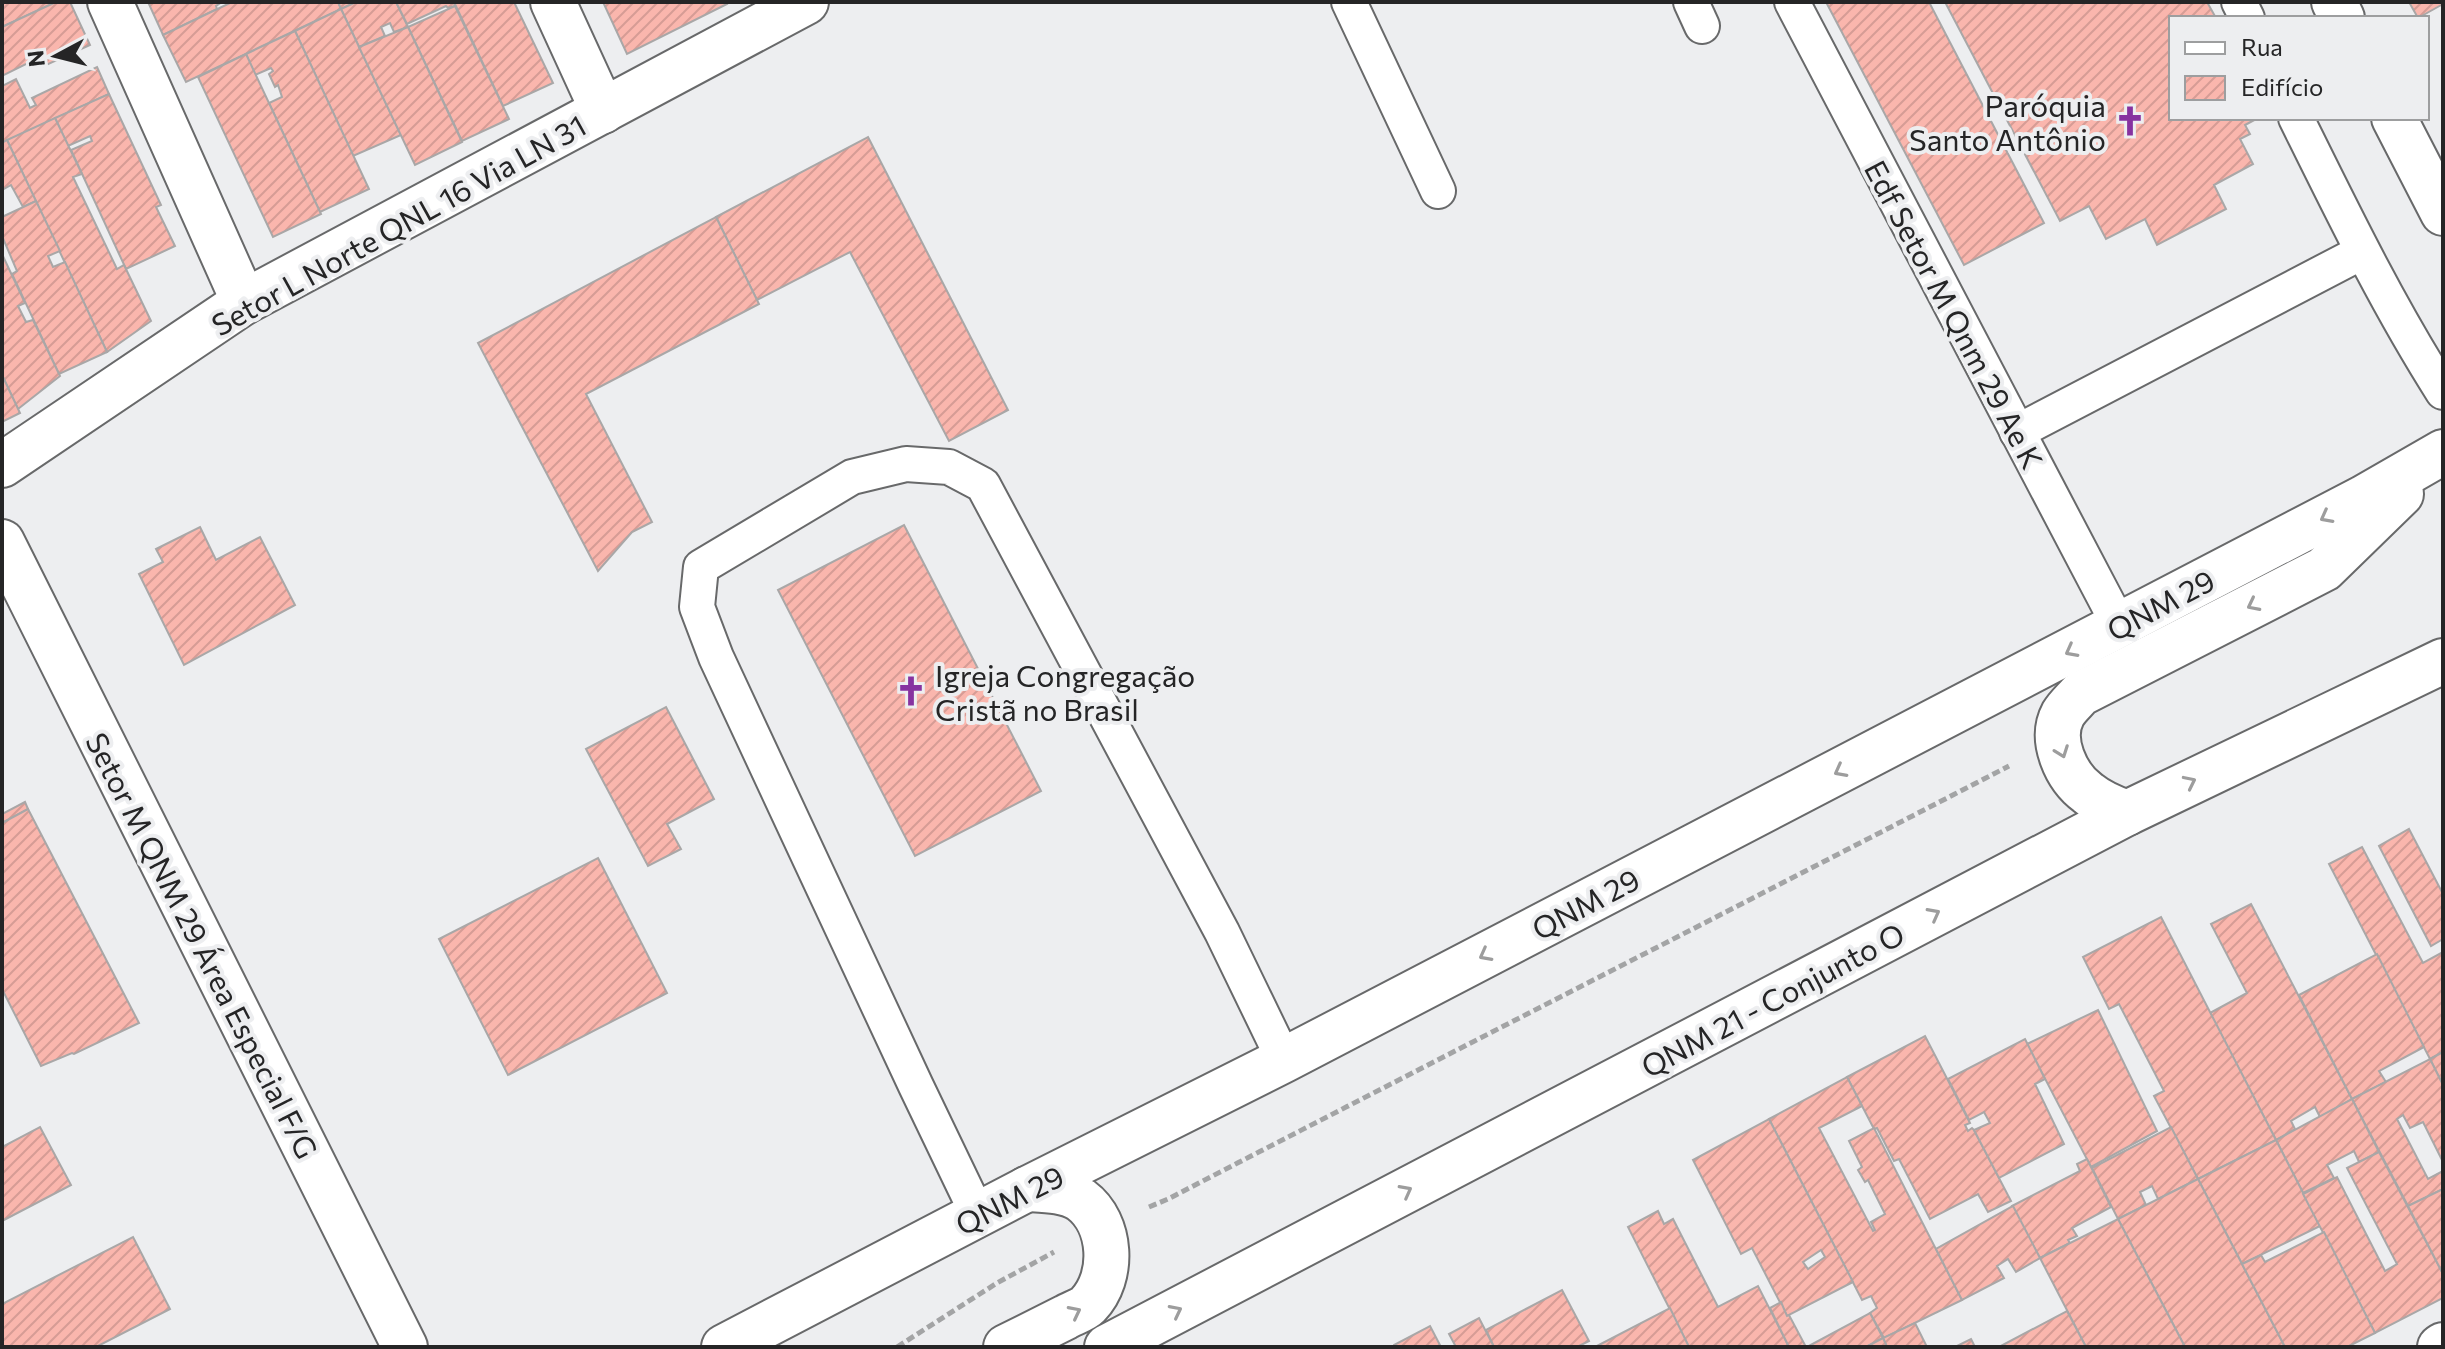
<svg xmlns="http://www.w3.org/2000/svg" width="2445" height="1349" viewBox="0 0 2445 1349" font-family="Commissioner,sans-serif">
<style>
.building{fill:url(#building-hatch);stroke:#a9a7a7;stroke-width:2;fill-rule:evenodd}
.lines{fill:none;stroke-linecap:round;stroke-linejoin:round}
.lane-casing{stroke:#68696a;stroke-width:38}
.street-casing{stroke:#68696a;stroke-width:48}
.secondary-casing{stroke:#68696a;stroke-width:48}
.path{stroke:#a3a4a5;stroke-width:5;stroke-dasharray:8 4;stroke-linecap:butt}
.lane{stroke:#fff;stroke-width:34}
.street{stroke:#fff;stroke-width:44}
.secondary{stroke:#fff;stroke-width:44}
.oneway{stroke:#9d9d9d}
.labels{text-anchor:middle;dominant-baseline:central;stroke-width:8;stroke-linejoin:round;paint-order:stroke}
.poi-label{font-size:30px;fill:#252526;stroke:#edeef0;text-anchor:end}
.street-label{font-size:30px;fill:#252526;stroke:#edeef0}
</style>
<defs>
<pattern id="building-hatch" width="6" height="6" patternUnits="userSpaceOnUse" patternTransform="scale(2)"><rect width="6" height="6" fill="#fab6ad"/><path d="M-1 1l2-2M0 6l6-6M5 7l2-2" fill="none" stroke="#d69c95"/></pattern>
</defs>
<rect width="100%" height="100%" fill="#edeef0"/>
<g class="building">
<polygon points="2,2 56,2 2,27"/>
<polygon points="56,2 70,2 90,45 44,66 40,57 2,76 2,27"/>
<polygon points="148,2 222,2 216,6 217,9 163,35"/>
<polygon points="232,2 338,2 341,9 186,82 163,35"/>
<polygon points="338,2 356,2 341,9"/>
<polygon points="356,2 396,2 408,27 394,32 390,23 381,27 385,36 359,47 341,9"/>
<polygon points="396,2 454,2 455,6 448,8 446,6 407,24"/>
<polygon points="454,2 514,2 553,83 503,106"/>
<polygon points="603,2 726,2 727,4 627,54"/>
<polygon points="1826,2 1929,2 2044,223 1964,265"/>
<polygon points="1945,2 2207,2 2216,18 2171,18 2171,118 2258,118 2245,125 2250,134 2240,139 2253,164 2214,185 2226,209 2157,245 2145,219 2106,239 2089,206 2060,221"/>
<polygon points="2409,2 2443,2 2443,4 2418,18"/>
<polygon points="455,6 509,119 462,141 408,27"/>
<polygon points="341,9 401,135 353,156 295,31"/>
<polygon points="408,27 462,142 415,165 359,47"/>
<polygon points="295,31 369,189 320,212 269,103 282,97 278,85 275,87 269,74 273,71 271,68 255,75 246,54"/>
<polygon points="246,54 321,214 273,237 198,77"/>
<polygon points="97,67 109,94 2,143 2,86 16,79 30,108 36,105 32,98"/>
<polygon points="109,94 161,205 156,207 175,246 126,269 71,150 92,141 90,136 68,146 55,118"/>
<polygon points="55,118 82,174 73,177 117,269 124,265 151,321 107,352 7,140"/>
<polygon points="868,137 1008,410 949,441 850,252 757,300 716,217"/>
<polygon points="7,140 36,201 23,207 11,185 2,190 2,143"/>
<polygon points="36,201 60,251 48,256 53,267 65,262 107,352 59,374 12,274 17,271 2,236 2,217"/>
<polygon points="716,217 759,304 586,394 652,522 632,532 598,571 478,343"/>
<polygon points="2,254 25,303 18,306 26,322 33,320 60,376 18,409 2,375"/>
<polygon points="2,375 20,413 2,422"/>
<polygon points="904,525 1041,791 915,856 778,590"/>
<polygon points="200,527 216,560 260,537 295,605 184,665 139,574 163,562 156,549"/>
<polygon points="666,707 714,799 667,824 681,849 648,866 586,749"/>
<polygon points="25,802 28,809 2,823 2,814"/>
<polygon points="28,809 139,1023 74,1054 72,1053 41,1066 2,989 2,823"/>
<polygon points="2409,829 2443,894 2443,939 2431,946 2379,846"/>
<polygon points="2362,847 2423,963 2443,952 2443,1052 2430,1059 2329,864"/>
<polygon points="598,858 667,993 508,1075 439,939"/>
<polygon points="2251,904 2352,1099 2320,1117 2315,1107 2291,1121 2295,1129 2276,1140 2210,1013 2247,993 2211,924"/>
<polygon points="2161,917 2276,1140 2198,1179 2154,1096 2164,1091 2119,1004 2109,1009 2083,957"/>
<polygon points="2377,954 2424,1047 2379,1071 2386,1082 2352,1099 2299,995"/>
<polygon points="2098,1010 2157,1131 2091,1167 2027,1044"/>
<polygon points="1925,1036 1970,1123 1965,1125 1968,1131 1972,1128 1974,1130 2011,1201 1988,1212 1978,1194 1930,1219 1899,1159 1894,1161 1877,1128 1874,1129 1847,1077"/>
<polygon points="2025,1039 2045,1079 2035,1084 2064,1144 1999,1178 1974,1130 1990,1123 1984,1112 1969,1120 1948,1079"/>
<polygon points="2443,1052 2443,1085 2430,1059"/>
<polygon points="2430,1059 2443,1085 2443,1162 2423,1122 2410,1128 2403,1115 2397,1119 2428,1179 2443,1171 2443,1189 2408,1206 2352,1099"/>
<polygon points="1847,1077 1862,1106 1819,1128 1873,1231 1875,1230 1871,1222 1885,1214 1868,1180 1865,1182 1858,1170 1862,1167 1849,1141 1874,1128 1962,1300 1884,1338 1870,1313 1877,1308 1871,1296 1862,1300 1769,1119"/>
<polygon points="2352,1099 2379,1152 2359,1162 2354,1151 2327,1165 2334,1178 2303,1193 2276,1140"/>
<path d="M1769,1119L1853,1282L1787,1316L1752,1248L1741,1254L1693,1160ZM1821,1250L1825,1257L1808,1269L1803,1262Z"/>
<polygon points="40,1127 71,1185 2,1221 2,1147"/>
<polygon points="2171,1127 2198,1179 2158,1199 2152,1186 2140,1192 2146,1205 2118,1219 2092,1168"/>
<polygon points="2276,1140 2320,1226 2242,1264 2198,1179"/>
<polygon points="2379,1152 2443,1274 2443,1298 2375,1333 2303,1194 2337,1177 2385,1271 2397,1264 2347,1168"/>
<polygon points="2087,1159 2111,1207 2072,1228 2077,1236 2068,1240 2070,1243 2040,1258 2012,1206 2080,1171 2077,1164"/>
<polygon points="2198,1179 2242,1264 2285,1347 2185,1347 2118,1219"/>
<polygon points="2443,1189 2443,1274 2408,1206"/>
<polygon points="2013,1206 2040,1258 2016,1272 2008,1259 1997,1266 2004,1278 1962,1300 1936,1249"/>
<polygon points="1658,1211 1664,1224 1673,1219 1718,1307 1758,1286 1789,1347 1689,1347 1628,1227"/>
<polygon points="2118,1219 2185,1347 2086,1347 2040,1258"/>
<polygon points="2324,1232 2375,1333 2347,1347 2285,1347 2242,1264 2261,1255 2265,1262"/>
<polygon points="133,1237 170,1309 96,1347 2,1347 2,1304"/>
<polygon points="1562,1290 1589,1341 1577,1347 1494,1347 1486,1330"/>
<polygon points="1781,1302 1787,1316 1789,1315 1806,1347 1789,1347 1770,1308"/>
<polygon points="1670,1308 1689,1347 1595,1347"/>
<polygon points="2067,1311 2086,1347 1999,1347"/>
<polygon points="1870,1313 1883,1338 1866,1347 1807,1347"/>
<polygon points="1479,1318 1494,1347 1456,1347 1449,1334"/>
<polygon points="1915,1323 1927,1347 1887,1347 1883,1338"/>
<polygon points="1430,1326 1441,1347 1393,1347 1394,1345"/>
<polygon points="1883,1338 1887,1347 1866,1347"/>
<polygon points="1971,1339 1975,1347 1955,1347"/>
</g>
<g class="lines">
<g class="lane-casing">
<g id="lane">
<polyline points="1349,2 1438,191"/>
<polyline points="1691,2 1702,26"/>
<polyline points="1792,2 2119,625"/>
<polyline points="2239,2 2247,18"/>
<path d="M2296,118C2342,211 2387,304 2443,392"/>
<polyline points="2017,432 2362,252"/>
<polyline points="978,1215 916,1086 716,657 697,607 701,567 852,477 906,464 949,467 983,485 1222,932 1284,1060"/>
</g>
</g>
<g class="street-casing">
<g id="street">
<polyline points="110,2 244,302"/>
<polyline points="553,2 603,111"/>
<polyline points="2334,2 2342,18"/>
<polyline points="2394,118 2443,213"/>
<polyline points="2,465 244,302 806,2"/>
<polyline points="2,542 405,1347"/>
<polyline points="2440,1347 2443,1345"/>
</g>
</g>
<g class="secondary-casing">
<g id="secondary">
<path d="M2127,813C2113,808 2100,803 2088,793C2066,777 2049,740 2063,714C2067,707 2075,700 2080,694L2324,569L2401,494"/>
<polyline points="724,1347 1027,1189 1284,1060 2363,498 2443,452"/>
<path d="M1006,1347C1026,1337 1046,1327 1066,1317C1073,1313 1083,1310 1088,1305C1115,1277 1112,1223 1081,1200C1066,1190 1045,1190 1027,1189"/>
<polyline points="1107,1347 2127,813 2443,661"/>
</g>
</g>
<g class="path">
<path d="M1149,1207L1168,1199C1448,1054 1729,911 2009,766"/>
<polyline points="897,1347 997,1283 1054,1252"/>
</g>
<use href="#lane" class="lane"/>
<use href="#street" class="street"/>
<use href="#secondary" class="secondary"/>
</g>
<defs><path id="oneway-chevron" d="M-2-3.5L2.5 0L-2 3.5" fill="none" stroke-width="1.6" stroke-linecap="round" stroke-linejoin="round" transform="scale(2)"/></defs>
<g class="oneway">
<use href="#oneway-chevron" transform="translate(2326 517) rotate(152)"/>
<use href="#oneway-chevron" transform="translate(2253 605) rotate(153)"/>
<use href="#oneway-chevron" transform="translate(2071 651) rotate(152)"/>
<use href="#oneway-chevron" transform="translate(2062 752) rotate(70)"/>
<use href="#oneway-chevron" transform="translate(1840 771) rotate(152)"/>
<use href="#oneway-chevron" transform="translate(2190 782) rotate(-26)"/>
<use href="#oneway-chevron" transform="translate(1934 914) rotate(-28)"/>
<use href="#oneway-chevron" transform="translate(1485 955) rotate(152)"/>
<use href="#oneway-chevron" transform="translate(1406 1191) rotate(-28)"/>
<use href="#oneway-chevron" transform="translate(1176 1311) rotate(-27)"/>
<use href="#oneway-chevron" transform="translate(1075 1312) rotate(-27)"/>
</g>
<defs>
<g id="church-bare" transform="scale(2.4)"><path d="M-1.2-6h2.4v3.5h3.3v2.4h-3.3V6h-2.4V-.1h-3.3v-2.4h3.3Z" fill="#8732a0" stroke="#edeef0" stroke-width="2.5" paint-order="stroke"/></g>
</defs>
<g fill-rule="evenodd">
<use href="#church-bare" x="2130" y="121"/>
<use href="#church-bare" x="911" y="691"/>
</g>
<g class="labels">
<g class="poi-label">
<text x="2106" y="104">Paróquia<tspan x="2106" dy="34">Santo Antônio</tspan></text>
<text x="935" y="674" text-anchor="start">Igreja Congregação<tspan x="935" dy="34">Cristã no Brasil</tspan></text>
</g>
<g class="street-label">
<text transform="translate(398 224) rotate(-29)">Setor L Norte QNL 16 Via LN 31</text>
<text transform="translate(1955 314) rotate(62)">Edf Setor M Qnm 29 Ae K</text>
<text transform="translate(2160 604) rotate(-28)">QNM 29</text>
<text transform="translate(1585 903) rotate(-28)">QNM 29</text>
<text transform="translate(203 945) rotate(63)">Setor M QNM 29 Área Especial F/G</text>
<text transform="translate(1772 999) rotate(-28)">QNM 21 - Conjunto O</text>
<text transform="translate(1009 1199) rotate(-27)">QNM 29</text>
</g>
</g>
<rect width="2445" height="1349" fill="none" stroke="#252526" stroke-width="8"/>
<rect x="2169" y="16" width="260" height="104" fill="#edeef0" stroke="#9d9e9f" stroke-width="2"/>
<rect x="2185" y="42" width="40" height="12" fill="#ffffff" stroke="#9d9e9f" stroke-width="2"/>
<text x="2241" y="56" font-size="24" fill="#252526">Rua</text>
<rect x="2185" y="76" width="40" height="24" fill="url(#building-hatch)" stroke="#9d9e9f" stroke-width="2"/>
<text x="2241" y="96" font-size="24" fill="#252526">Edifício</text>
<g transform="translate(56 56) rotate(263)" stroke="#edeef0" stroke-width="6" paint-order="stroke">
<path d="M0-6L14 30L0 20L-14 30Z" fill="#252526"/>
<text y="-12" font-size="22" font-weight="bold" text-anchor="middle" fill="#252526">N</text>
</g>
</svg>
